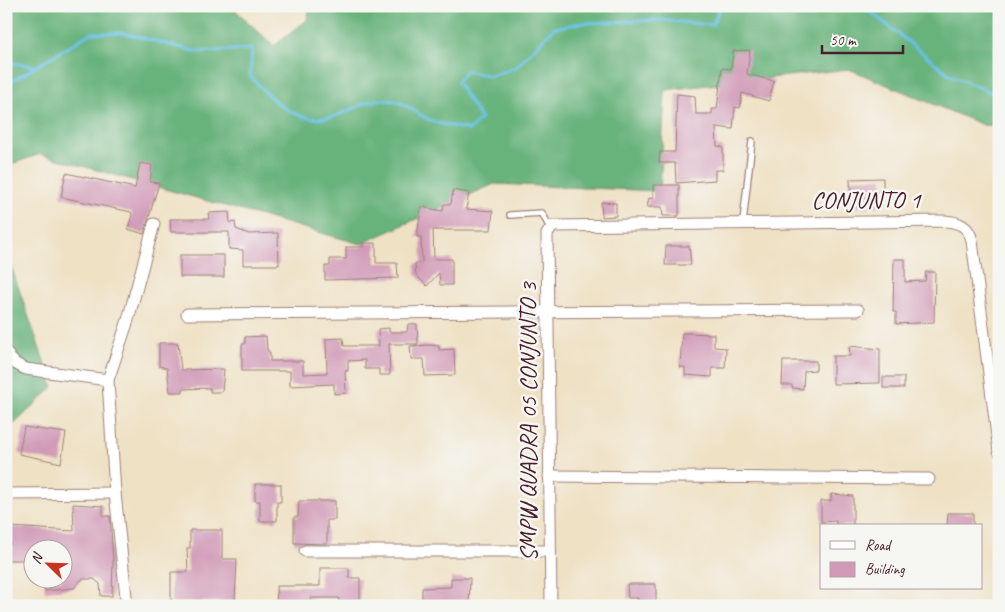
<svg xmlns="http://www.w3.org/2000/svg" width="1005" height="612" viewBox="0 0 1005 612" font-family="Caveat,sans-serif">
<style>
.forest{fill:#67b27b;stroke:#586853}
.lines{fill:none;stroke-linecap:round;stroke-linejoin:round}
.stream{stroke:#68c2e6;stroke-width:3}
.building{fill:#d19bb8}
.lane-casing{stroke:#9c8078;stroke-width:8}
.street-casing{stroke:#9c8078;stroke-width:13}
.lane{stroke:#fff;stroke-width:5.5}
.street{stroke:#fff;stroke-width:11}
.labels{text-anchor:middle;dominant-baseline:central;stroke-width:5;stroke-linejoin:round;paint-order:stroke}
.street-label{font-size:24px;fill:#4a1f2b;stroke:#f6f6f2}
</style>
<rect width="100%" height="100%" fill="#f6f6f2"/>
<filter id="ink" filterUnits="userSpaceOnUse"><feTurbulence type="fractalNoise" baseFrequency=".02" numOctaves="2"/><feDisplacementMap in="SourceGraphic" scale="10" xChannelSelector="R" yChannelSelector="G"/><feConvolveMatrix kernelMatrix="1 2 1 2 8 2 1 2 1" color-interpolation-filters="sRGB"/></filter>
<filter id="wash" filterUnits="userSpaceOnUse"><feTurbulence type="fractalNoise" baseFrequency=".0096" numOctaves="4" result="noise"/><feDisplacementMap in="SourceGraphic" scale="20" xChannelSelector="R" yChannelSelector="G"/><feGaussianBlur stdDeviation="1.12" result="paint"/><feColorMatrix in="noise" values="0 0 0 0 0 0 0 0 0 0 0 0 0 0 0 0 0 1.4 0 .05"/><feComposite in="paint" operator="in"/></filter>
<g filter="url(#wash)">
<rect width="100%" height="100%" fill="#efe1c4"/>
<g class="forest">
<polygon points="6,6 231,6 274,46 307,20 310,6 999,6 999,126 983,125 849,69 665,90 660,191 494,184 361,244 40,154 6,166"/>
<polygon points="6,252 53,387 6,432"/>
</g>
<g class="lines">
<g class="stream">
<polyline points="856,6 872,13 949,74 994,94 999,89"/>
<polyline points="6,59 10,63 35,66"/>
<path d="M6,85L91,33H123L198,52L252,49L250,76C270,99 297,126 332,117C356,110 370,94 398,102C410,106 420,116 432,121C443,125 457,127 469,130L481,119L457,82L466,71L491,76L516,67L554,28L582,23L661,20L712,25L721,6"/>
</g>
</g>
<g id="blocks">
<g class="building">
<polygon points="750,50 747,74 774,81 769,101 742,93 740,108 735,107 733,129 716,127 717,146 723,147 723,170 715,170 715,180 676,183 675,163 659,163 660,152 675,152 677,94 695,96 696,114 712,114 712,109 717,109 722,68 731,69 733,51"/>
<polygon points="140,163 152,165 150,182 159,183 144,234 128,229 132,215 131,212 61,197 66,173 135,188"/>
<polygon points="883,178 883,189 879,190 879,207 851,207 850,179"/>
<polygon points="653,185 679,185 679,216 663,216 662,207 647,207 649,198 653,199"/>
<polygon points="453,190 469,193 466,209 493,211 491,230 433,230 434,259 452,259 452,285 440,285 439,273 427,286 416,275 415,264 422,262 421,237 417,237 421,207 443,211 444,204 451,204"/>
<polygon points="601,202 616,203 616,216 602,217"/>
<polygon points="229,212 230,223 235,222 236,229 249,234 278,233 279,265 243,265 243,250 229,249 229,232 171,232 170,219 209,219 208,213"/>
<polygon points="363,243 376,243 376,263 397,263 398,278 325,280 325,266 330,266 330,259 346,259 346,247 363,247"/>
<polygon points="666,246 689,246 691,265 665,265"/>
<rect x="180" y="255" width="44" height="22"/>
<polygon points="894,259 905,259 905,282 925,281 926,272 935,272 934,322 896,324 896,312 893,312"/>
<polygon points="408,324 417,324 418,344 389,344 390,375 379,375 379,369 365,369 365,360 348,361 348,371 345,371 346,393 334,394 334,384 290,386 290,371 242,371 242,344 245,344 245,337 266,336 267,349 270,353 270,361 303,361 303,374 327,373 326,339 343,338 344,346 379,346 378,329 389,328 389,332 407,332"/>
<polygon points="682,333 714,334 714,347 726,348 725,368 712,368 712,377 685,375 685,367 680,367"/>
<polygon points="159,343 178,343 181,370 224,369 222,392 210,392 210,388 183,389 183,392 170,392 167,368 159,366"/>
<polygon points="430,345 439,346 439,350 454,349 455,375 425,376 424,359 411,359 410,346"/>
<polygon points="849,346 880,349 880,383 833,384 833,356 850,356"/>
<polygon points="783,361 816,361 816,370 804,371 803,389 792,388 792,385 782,385"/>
<rect x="883" y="377" width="21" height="11"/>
<polygon points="24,427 66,433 61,463 19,454"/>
<polygon points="255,484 281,484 281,502 277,502 277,521 260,521 260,501 255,501"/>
<polygon points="831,494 853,496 853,526 836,526 836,521 821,522 821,501 831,501"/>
<polygon points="299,501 335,501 335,520 327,520 327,544 294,543 294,517 298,517"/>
<polygon points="73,504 103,506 103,516 110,516 113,561 112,596 101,596 100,584 94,579 82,579 74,588 45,591 44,580 62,580 62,573 73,561 62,561 62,550 32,550 32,560 6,560 6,545 10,545 10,527 74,531"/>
<polygon points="948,513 973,513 973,526 947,526"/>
<polygon points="190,530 222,530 222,559 237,559 235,601 171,603 171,572 188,572 187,548 190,548"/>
<polygon points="320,568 349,568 349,578 360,578 360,606 339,606 339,598 311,598 311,605 277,606 276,586 320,586"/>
<polygon points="451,578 470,578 469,606 429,606 429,602 422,602 422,588 451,587"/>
<polygon points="627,584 656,584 656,601 638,601 638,598 628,598"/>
</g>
</g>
</g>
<g filter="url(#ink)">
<use href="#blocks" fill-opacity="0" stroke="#9c8078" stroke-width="1"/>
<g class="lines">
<g class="lane-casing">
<g id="lane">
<polyline points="510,215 542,213 550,228"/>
<polyline points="743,222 752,141"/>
</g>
</g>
<g class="street-casing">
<g id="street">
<polyline points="187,314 858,310"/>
<path d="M6,352C11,362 17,365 26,369L108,380"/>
<polyline points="549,476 929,479"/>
<polyline points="6,494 115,493"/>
<polyline points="305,551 550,551"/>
<polyline points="127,606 115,493 108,380 128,320 154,224"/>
<path d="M551,606L547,234L553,226L945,221C959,222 969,226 972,241L999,451"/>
</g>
</g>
<use href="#lane" class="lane"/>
<use href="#street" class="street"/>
</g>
</g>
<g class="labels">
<g class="street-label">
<text x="866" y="200">CONJUNTO 1</text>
<text transform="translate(528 422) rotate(-90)">SMPW QUADRA 05 CONJUNTO 3</text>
</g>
</g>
<rect width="1005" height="612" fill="none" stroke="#f6f6f2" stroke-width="25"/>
<rect x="820" y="524" width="162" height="65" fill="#f6f6f2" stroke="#b1a0a2"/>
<rect x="830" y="541" width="25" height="8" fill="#ffffff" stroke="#b1a0a2"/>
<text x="865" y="550" font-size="15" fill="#4a1f2b">Road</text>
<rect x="830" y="562" width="25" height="15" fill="#d19bb8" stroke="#b1a0a2"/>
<text x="865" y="574" font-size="15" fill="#4a1f2b">Building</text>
<g transform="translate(48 564) rotate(293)"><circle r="24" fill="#f6f6f2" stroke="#b1a0a2"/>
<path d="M0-4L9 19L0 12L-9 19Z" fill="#c8321e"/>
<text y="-8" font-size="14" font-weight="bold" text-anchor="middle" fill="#4a1f2b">N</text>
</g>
<path d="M822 45v8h81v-8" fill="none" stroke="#4a1f2b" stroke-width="2.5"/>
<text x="830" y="45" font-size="15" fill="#4a1f2b" stroke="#f6f6f2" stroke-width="4" paint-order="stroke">50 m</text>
</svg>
